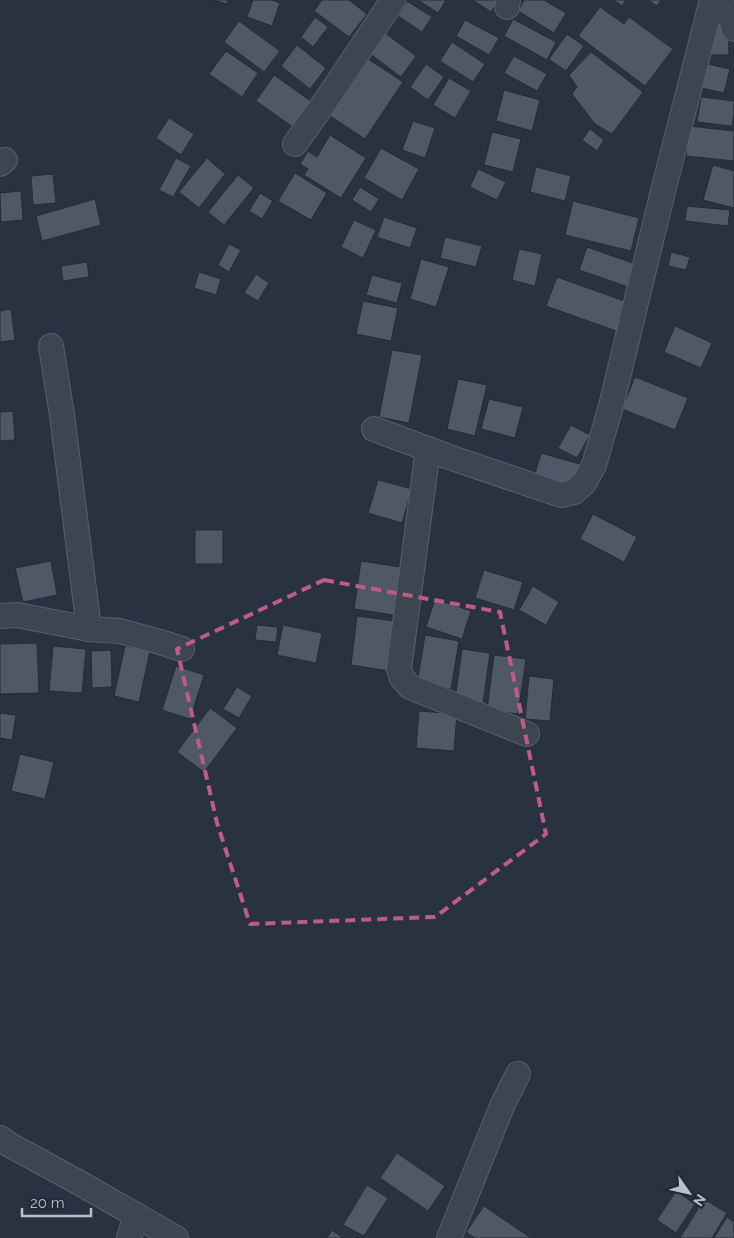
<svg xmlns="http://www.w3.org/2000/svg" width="734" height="1238" viewBox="0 0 734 1238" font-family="Raleway,sans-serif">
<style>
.building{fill:#4e5866;stroke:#242c37}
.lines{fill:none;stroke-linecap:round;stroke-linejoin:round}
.street-casing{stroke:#58606a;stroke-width:26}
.street{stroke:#3d4550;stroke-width:24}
.marked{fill:none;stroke:#bf5b87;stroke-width:4;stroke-dasharray:10 6;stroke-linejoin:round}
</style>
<rect width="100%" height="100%" fill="#293240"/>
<g class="building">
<polygon points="213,0 228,0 227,4"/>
<polygon points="253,0 272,0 280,3 272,26 247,17"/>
<polygon points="322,0 349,0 367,14 349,37 314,11"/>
<polygon points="418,0 446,0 438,13"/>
<polygon points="473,0 499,0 491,12"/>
<polygon points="524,0 544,0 566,13 554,33 518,11"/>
<polygon points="613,0 626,0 622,6"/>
<polygon points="648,0 661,0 657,6"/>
<polygon points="407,1 432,17 422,32 398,16"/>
<polygon points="600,7 624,24 629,17 673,49 645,86 578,36"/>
<polygon points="315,17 328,27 313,47 301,37"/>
<polygon points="513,19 556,42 547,60 504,36"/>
<polygon points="465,20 499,38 489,55 456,36"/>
<polygon points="239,21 280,51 264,72 224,42"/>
<polygon points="728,23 729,55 709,55 708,24"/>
<polygon points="381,30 416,56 401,77 365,50"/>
<polygon points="567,34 584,46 566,71 549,59"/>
<polygon points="452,42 485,64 473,82 440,61"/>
<polygon points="297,45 326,68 310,89 281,66"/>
<polygon points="226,51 258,73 242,97 209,74"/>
<polygon points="591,52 643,92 612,134 595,124 572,94 577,87 569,75"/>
<polygon points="514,56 547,74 537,91 504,73"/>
<polygon points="365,57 403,82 365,139 327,114"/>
<polygon points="703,63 730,69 724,93 697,87"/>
<polygon points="426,64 444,77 428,100 410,87"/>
<polygon points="274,75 315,104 297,130 256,101"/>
<polygon points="449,78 471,91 455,118 433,105"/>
<polygon points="504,90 540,100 532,131 496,121"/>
<polygon points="701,97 734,101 734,114 732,126 697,122"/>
<polygon points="169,118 194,134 181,155 156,138"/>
<polygon points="413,121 435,128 425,158 402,150"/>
<polygon points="689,126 734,131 734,161 686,156"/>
<polygon points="590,129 604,140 597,151 582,140"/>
<polygon points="492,132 521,139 513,172 484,165"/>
<polygon points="330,135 366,158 341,198 304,175 308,169 300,164 308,151 317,157"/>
<polygon points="381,148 419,169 402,200 364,178"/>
<polygon points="176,158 191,166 173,197 159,190"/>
<polygon points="207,158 225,174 199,208 179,192"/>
<polygon points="713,165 734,171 734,208 703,200"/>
<polygon points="536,167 571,176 565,201 530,192"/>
<polygon points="478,169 506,182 497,200 470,187"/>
<polygon points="295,173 327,193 311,220 278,201"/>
<polygon points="53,174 56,203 33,205 31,176"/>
<polygon points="238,175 254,188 224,225 208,212"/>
<polygon points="360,187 379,199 371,212 352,200"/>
<polygon points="21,191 23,220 1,222 0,193"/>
<polygon points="260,193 273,201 262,219 249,211"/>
<polygon points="95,199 101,225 42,241 36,216"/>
<polygon points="573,201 639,218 631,251 565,235"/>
<polygon points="687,206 730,210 728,226 685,221"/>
<polygon points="384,217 417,228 410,248 377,237"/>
<polygon points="354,220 376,230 363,258 341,247"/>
<polygon points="445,237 482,246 476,267 440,258"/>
<polygon points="229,244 241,250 229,272 218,265"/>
<polygon points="587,247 635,264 628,287 579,270"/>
<polygon points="519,249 542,254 535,286 512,280"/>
<polygon points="671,252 690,257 686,270 668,266"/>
<polygon points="421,259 449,267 436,307 410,299"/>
<polygon points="87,262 89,277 63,281 61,266"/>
<polygon points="199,272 221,279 216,295 194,288"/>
<polygon points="256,274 269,283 258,301 244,293"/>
<polygon points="372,275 402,283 397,303 366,295"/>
<polygon points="557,277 630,303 619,332 546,306"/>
<polygon points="363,301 398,308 391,341 356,334"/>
<polygon points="11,309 15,340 0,342 0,311"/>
<polygon points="675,326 712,343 701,368 664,352"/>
<polygon points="392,350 422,355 409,423 379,417"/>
<polygon points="635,377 688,398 675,430 622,409"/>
<polygon points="458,379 487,385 475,436 447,429"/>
<polygon points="489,399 523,407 515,438 481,429"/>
<polygon points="13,411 15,440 0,441 0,412"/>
<polygon points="571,425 590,435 577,458 558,448"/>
<polygon points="541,453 583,465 576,489 534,477"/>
<polygon points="378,480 412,489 402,523 368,513"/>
<polygon points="593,514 637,537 624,562 580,539"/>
<rect x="195" y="530" width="28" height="34"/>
<polygon points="51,561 57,595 23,602 15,568"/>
<polygon points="361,561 407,568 400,616 354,609"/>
<polygon points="484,570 523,582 514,610 475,598"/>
<polygon points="533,586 559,602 546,625 519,610"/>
<polygon points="435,599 471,611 462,639 426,627"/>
<polygon points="357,616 402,622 395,672 351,665"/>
<polygon points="257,625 278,627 276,642 255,640"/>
<polygon points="283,625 322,633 316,663 277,655"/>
<polygon points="425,635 459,641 451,689 417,684"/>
<polygon points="37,643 39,693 0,694 0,644"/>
<polygon points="53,646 86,649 82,693 49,691"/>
<polygon points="125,646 150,651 139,702 114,696"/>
<polygon points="462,649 490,653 483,703 455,699"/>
<polygon points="111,650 112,687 92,688 91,651"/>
<polygon points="494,655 526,659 518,714 487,710"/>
<polygon points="176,666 204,675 190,719 162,710"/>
<polygon points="529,676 554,679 550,721 525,719"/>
<polygon points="237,687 252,696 239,718 223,709"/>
<polygon points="210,708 237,728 204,772 177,752"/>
<polygon points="419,711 457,714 454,751 416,748"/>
<polygon points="0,713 16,715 12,740 0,738"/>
<polygon points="20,754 54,762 45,799 11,791"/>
<polygon points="397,1153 445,1186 428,1211 380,1178"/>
<polygon points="367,1185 388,1198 364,1236 343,1225"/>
<polygon points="676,1191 695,1204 676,1233 657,1220"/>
<polygon points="704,1199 727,1213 712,1238 680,1238"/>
<polygon points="484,1206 531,1238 475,1238 466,1232"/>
<polygon points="727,1217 734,1222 734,1238 714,1238"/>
<polygon points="332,1230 343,1238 327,1238"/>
</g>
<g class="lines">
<g class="street-casing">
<g id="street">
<polyline points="719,0 732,22 734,29"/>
<polyline points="507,7 508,0"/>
<polyline points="295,144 329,96 393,0"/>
<polyline points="0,164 5,160"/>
<polyline points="374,429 449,457 561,495 574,492 584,483 594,465 611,406 663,191 712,0"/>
<polyline points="428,449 399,669 402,678 410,687 527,734"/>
<polyline points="0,616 17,615 89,629 62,415 51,346"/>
<polyline points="89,629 120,631 160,642 182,649"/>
<polyline points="0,1138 10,1145 76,1181 176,1238"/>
<polyline points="129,1238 136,1215"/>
<polyline points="449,1238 502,1106 518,1074"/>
</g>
</g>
<use href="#street" class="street"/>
</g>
<path class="marked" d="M324,580L500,612L546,834L435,917L250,924L217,823L177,649Z"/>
<g transform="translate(689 1193) rotate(124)" stroke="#222a35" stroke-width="4" paint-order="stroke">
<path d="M0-4L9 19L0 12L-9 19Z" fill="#bac0ca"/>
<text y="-8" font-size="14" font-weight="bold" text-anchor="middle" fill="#bac0ca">N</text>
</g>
<path d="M22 1208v8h69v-8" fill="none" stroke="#bac0ca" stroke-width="2.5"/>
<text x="30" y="1208" font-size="15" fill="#bac0ca" stroke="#222a35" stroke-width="4" paint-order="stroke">20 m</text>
</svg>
